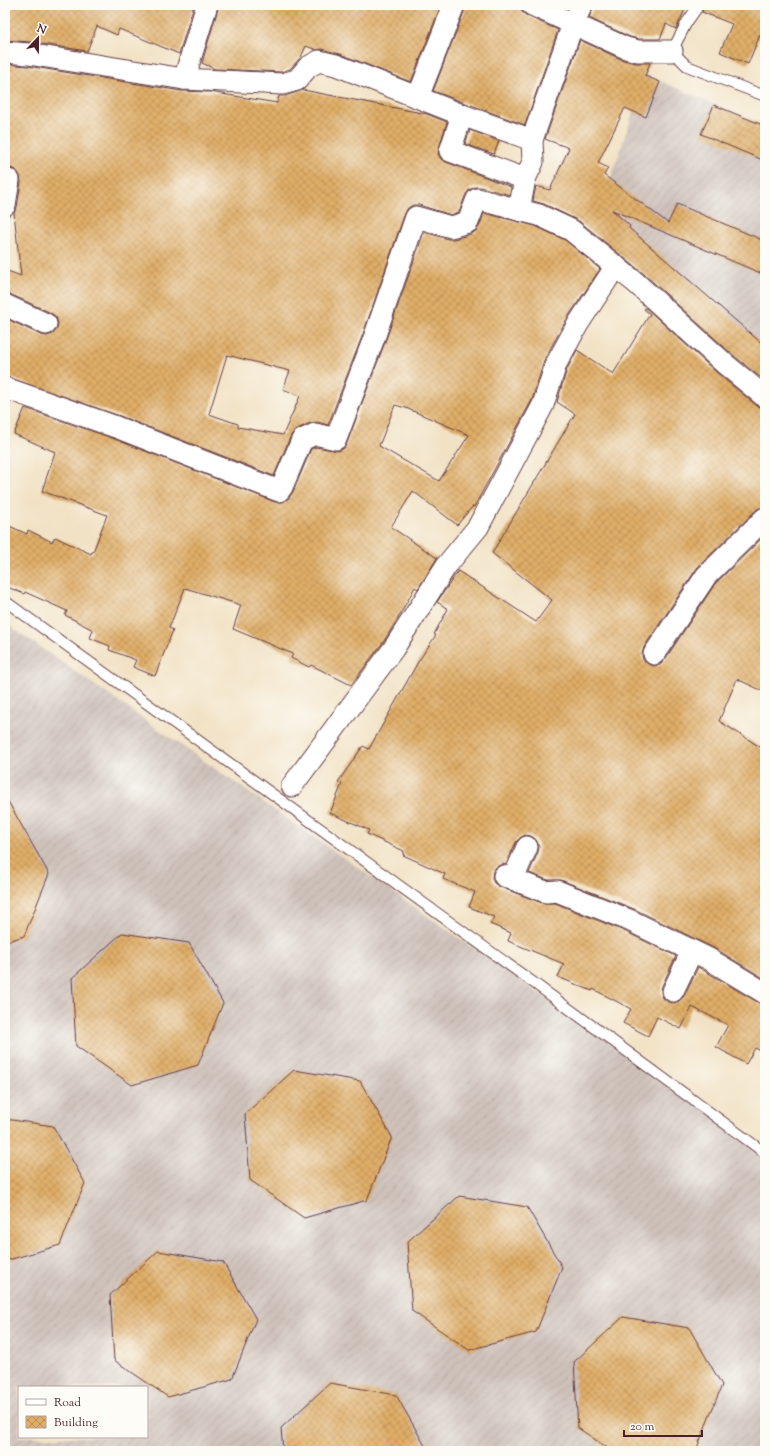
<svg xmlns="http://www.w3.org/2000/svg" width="770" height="1456" viewBox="0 0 770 1456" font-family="'Sorts Mill Goudy',serif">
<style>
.industrial{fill:url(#industrial-furrows);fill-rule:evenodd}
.building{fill:url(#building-cross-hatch);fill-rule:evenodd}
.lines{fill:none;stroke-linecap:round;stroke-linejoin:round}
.service-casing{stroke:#633c42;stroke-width:12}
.minor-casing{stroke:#633c42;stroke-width:23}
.service{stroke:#fff;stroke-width:10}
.minor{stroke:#fff;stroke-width:21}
</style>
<defs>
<pattern id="industrial-furrows" width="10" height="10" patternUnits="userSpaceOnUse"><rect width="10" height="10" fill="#cec1ba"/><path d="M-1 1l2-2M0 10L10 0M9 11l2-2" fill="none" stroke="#b2a5a0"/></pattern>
<pattern id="building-cross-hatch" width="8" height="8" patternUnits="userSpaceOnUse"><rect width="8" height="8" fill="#e0ae68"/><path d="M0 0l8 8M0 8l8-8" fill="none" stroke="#b88d56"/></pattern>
</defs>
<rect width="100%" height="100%" fill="#fdfcf7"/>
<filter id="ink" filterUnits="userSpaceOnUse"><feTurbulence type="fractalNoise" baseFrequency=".025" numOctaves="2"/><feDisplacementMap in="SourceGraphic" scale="8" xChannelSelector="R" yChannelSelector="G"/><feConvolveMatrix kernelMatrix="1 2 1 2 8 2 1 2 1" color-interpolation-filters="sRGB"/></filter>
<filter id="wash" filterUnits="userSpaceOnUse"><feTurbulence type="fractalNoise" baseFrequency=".012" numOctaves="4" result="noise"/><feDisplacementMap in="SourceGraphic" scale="16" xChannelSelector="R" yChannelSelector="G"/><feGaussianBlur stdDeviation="0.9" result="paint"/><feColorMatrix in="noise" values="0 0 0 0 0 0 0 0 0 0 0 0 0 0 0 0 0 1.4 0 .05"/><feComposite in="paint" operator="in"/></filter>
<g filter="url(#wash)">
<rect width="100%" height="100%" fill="#f2e2c5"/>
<g class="industrial">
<polygon points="646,75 765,126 765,345 598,215"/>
<path d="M5,623L765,1150V1451H5ZM19,1387H147V1437H19Z"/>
</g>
<g id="blocks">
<g class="building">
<polygon points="5,5 194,5 179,54 119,29 117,35 97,26 87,51 30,42 5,40"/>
<polygon points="219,5 441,5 411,82 340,54 322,49 317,50 306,46 301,57 290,69 281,72 215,69 202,63"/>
<polygon points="466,5 520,5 522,12 527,16 558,30 525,125 433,91 465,9"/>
<polygon points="594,5 691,5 690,7 687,5 676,29 666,24 660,39 639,39 630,37 589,18"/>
<polygon points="705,5 765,5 765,37 760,35 748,64 720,52 732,24 702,12"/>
<polygon points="580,40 623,60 635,63 650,63 645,76 660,82 646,117 625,108 598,163 608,168 604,175 668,223 677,204 765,241 765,275 612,210 630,226 629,228 765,346 765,371 760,377 733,355 644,274 579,221 544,204 533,201 536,186 550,190 569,148 545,139"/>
<path d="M5,64L27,66L182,91L210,92L277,103L279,96H285L303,90L427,114L447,122L439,148L438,154L441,159L446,162L511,187L510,195L480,187H475L469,190L466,194L459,212L451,215L419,205H413L408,208L405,213L363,334L328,425L318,422L310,423L297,429L291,435L274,476L120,416L5,376V318L41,335L47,336L53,334L57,329L58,323L56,317L51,313L10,294L5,293V270L21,276L14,213L17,207L21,182L20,176L16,170L10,168L5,169ZM227,355L290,371L283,389L300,396L283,435L238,427V424L209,414Z"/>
<polygon points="714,105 765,126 765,161 701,134"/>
<polygon points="470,130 499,141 494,154 465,144"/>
<path d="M484,213L535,226L565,240L600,269L568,317L545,358L532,400L474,507L473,506L457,525L413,491L391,527L437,558L418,589L415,587L397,620L384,641L351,685L311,665L309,667L291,658L293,654L233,629L241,605L185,588L169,628L173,630L155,676L133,667L136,660L109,650L110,646L90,638L93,630L65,615L67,611L25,592L24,594L5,586V524L27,534L28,530L52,542L55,537L91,554L92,552H93L107,515L42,491L55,452L14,434L25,408L112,438L275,502H283L289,498L293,492L311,449L316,447L339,451L344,448L347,443L385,342L424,232L448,239H454L471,234L476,231L479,227ZM395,405L406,408L469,435L439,481L379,446Z"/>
<polygon points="646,308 717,373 757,406 765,409 765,506 757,509 697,568 644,647 642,654 643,660 648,664 654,666 660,665 664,661 715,584 765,535 765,692 737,679 719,721 765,750 765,979 714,948 634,909 561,880 548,880 529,873 538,852 539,846 536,840 531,836 525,835 520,838 516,842 506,865 502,864 496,867 493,871 492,878 494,883 500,887 542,903 555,903 624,931 676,956 662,986 661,992 663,998 668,1002 674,1003 679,1001 684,996 698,967 759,1003 765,1005 765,1053 755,1048 746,1064 716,1047 728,1025 692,1007 681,1029 657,1017 648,1036 623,1023 631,1009 593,989 592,991 558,977 564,964 508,941 511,933 490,924 494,917 469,907 475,892 443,879 445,874 403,855 404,851 367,834 369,830 330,813 342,784 338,782 363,746 369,749 418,662 436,635 434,634 448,609 437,602 458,571 536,622 552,600 492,553 575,414 557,402 567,369 577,350 613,374 650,314 644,309"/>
<polygon points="5,796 49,874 24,936 5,942"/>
<polygon points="122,933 189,943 223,1003 198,1065 132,1085 76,1046 72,978"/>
<polygon points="294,1070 360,1081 392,1137 367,1200 304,1218 250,1180 245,1114"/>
<polygon points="5,1119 53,1126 85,1183 60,1245 5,1261"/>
<polygon points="459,1196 527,1207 562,1267 536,1332 469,1350 412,1311 407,1242"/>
<polygon points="158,1251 223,1262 256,1319 232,1379 168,1397 114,1360 110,1295"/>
<polygon points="623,1317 689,1328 722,1385 697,1448 685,1451 612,1451 578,1428 574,1362"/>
<polygon points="330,1383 396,1395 428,1451 283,1451 281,1428"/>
</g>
</g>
</g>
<g filter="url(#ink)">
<use href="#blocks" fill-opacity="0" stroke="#633c42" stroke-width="1"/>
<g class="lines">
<g class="service-casing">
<g id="service">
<polyline points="699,5 687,22 672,51 687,66 765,96"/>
<polyline points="5,601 534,983 765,1153"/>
</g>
</g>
<g class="minor-casing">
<g id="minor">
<polyline points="532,5 626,48 638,51 672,51"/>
<polyline points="582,5 573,24 532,140 533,162 525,179 519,210 539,215 571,230 636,283 725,364 765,397"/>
<polyline points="5,52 28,54 184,79 282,84 297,80 308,67 319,61 336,65 462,115 532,140"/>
<polyline points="184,79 207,5"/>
<polyline points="418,97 454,5"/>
<polyline points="462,115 450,151 525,179"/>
<polyline points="5,205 9,180"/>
<polyline points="5,305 46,324"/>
<polyline points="5,388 116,427 279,491 282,487 302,440 315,434 336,439 374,338 416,217 451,227 468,222 477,199 519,210"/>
<polyline points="654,654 706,576 765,518"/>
<polyline points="292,786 394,648 446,566 478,527 543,405 556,364 578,324 616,266"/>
<polyline points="504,876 546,892 557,891 629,920 709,959 765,993"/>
<polyline points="513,879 527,847"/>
<polyline points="673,991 692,951"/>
</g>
</g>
<use href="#service" class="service"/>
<use href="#minor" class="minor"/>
</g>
</g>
<rect width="770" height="1456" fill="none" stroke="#fdfcf7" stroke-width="20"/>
<rect x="18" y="1386" width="130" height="52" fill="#fdfcf7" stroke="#b5a4a5"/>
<rect x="26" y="1399" width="20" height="6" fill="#ffffff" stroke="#b5a4a5"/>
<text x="54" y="1406" font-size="12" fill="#4a1f2b">Road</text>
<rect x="26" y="1416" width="20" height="12" fill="url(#building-cross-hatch)" stroke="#b5a4a5"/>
<text x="54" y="1426" font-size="12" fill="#4a1f2b">Building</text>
<g transform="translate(38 38) rotate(22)" stroke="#fdfcf7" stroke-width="3" paint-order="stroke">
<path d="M0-3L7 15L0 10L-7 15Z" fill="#4a1f2b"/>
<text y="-6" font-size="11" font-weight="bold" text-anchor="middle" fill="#4a1f2b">N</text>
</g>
<path d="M624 1430v6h78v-6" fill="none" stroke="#4a1f2b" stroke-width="2"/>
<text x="630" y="1430" font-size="12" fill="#4a1f2b" stroke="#fdfcf7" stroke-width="3" paint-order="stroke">20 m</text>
</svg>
